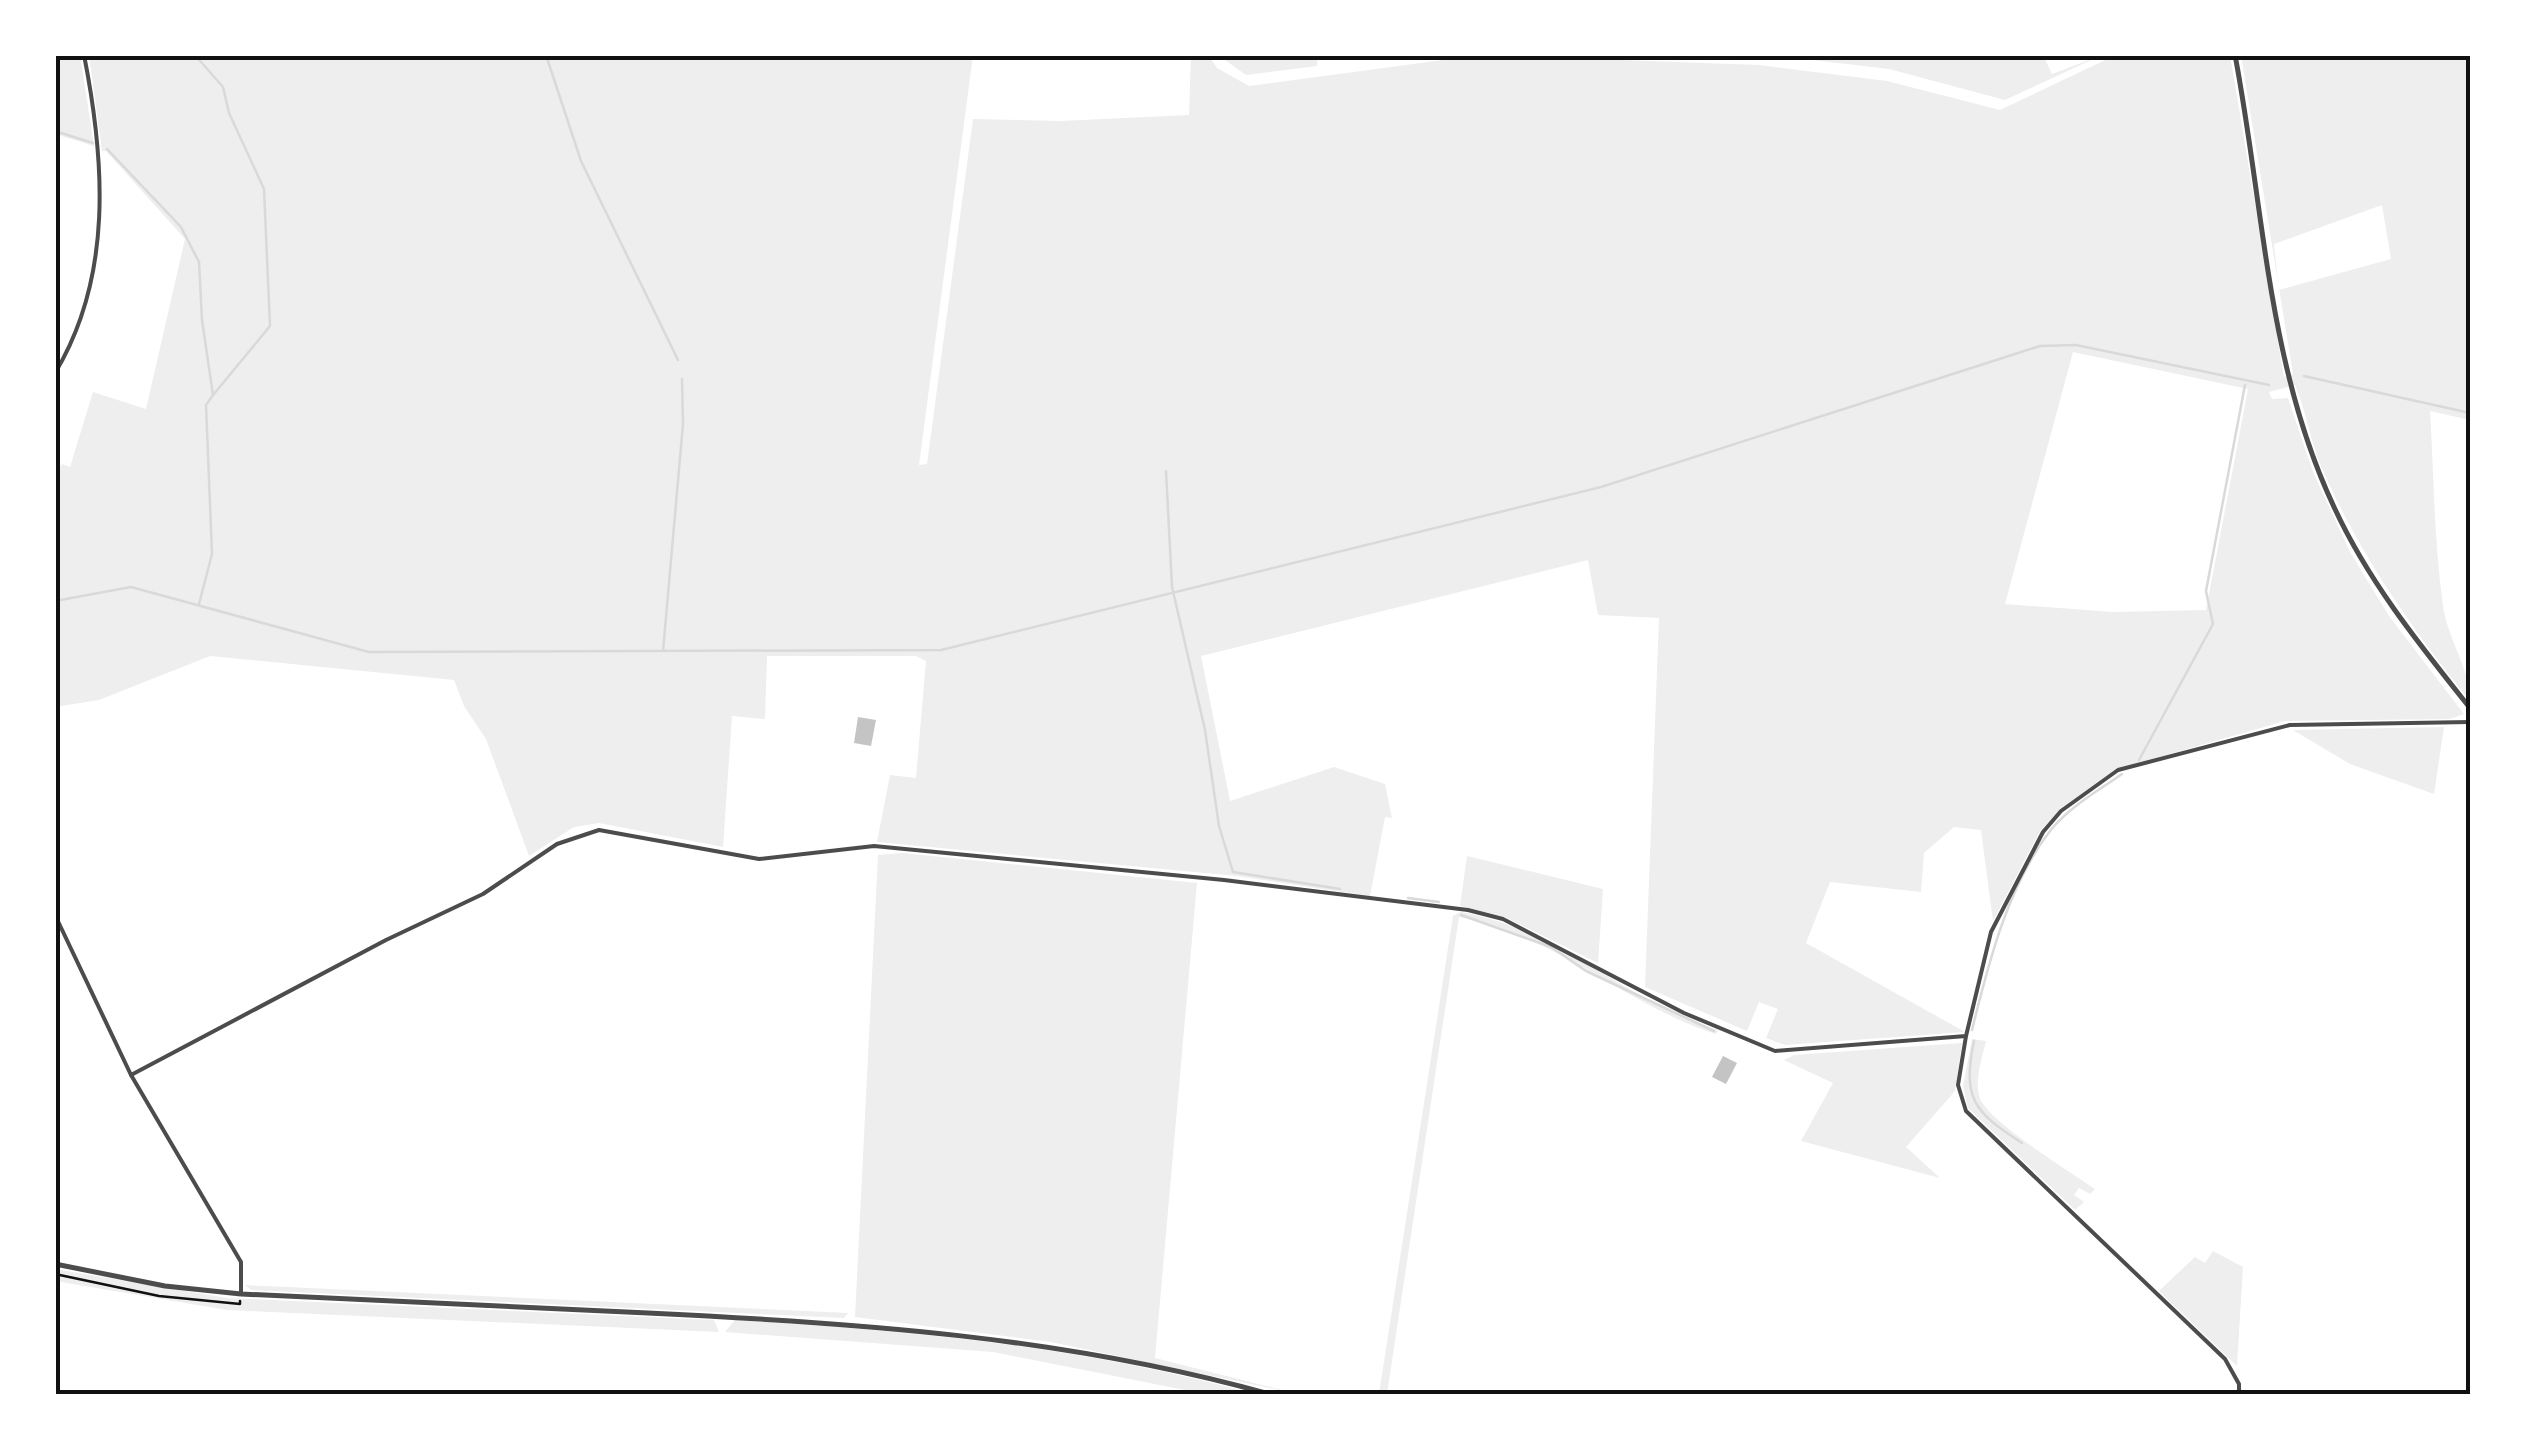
<svg xmlns="http://www.w3.org/2000/svg" width="2525" height="1449" viewBox="0 0 2525 1449" font-family="'Alegreya Sans',sans-serif">
<style>
.green{fill:#eee;fill-rule:evenodd}
.lines{fill:none;stroke-linecap:round;stroke-linejoin:round}
.stream{stroke:#d9d9d9;stroke-width:2.5}
.building{fill:#c4c4c4}
.path{stroke:#111;stroke-width:2.5}
.minor{stroke:#4c4c4c;stroke-width:4}
.tertiary{stroke:#4c4c4c;stroke-width:5}
.neatline{fill:none;stroke:#111;stroke-width:4}
</style>
<rect width="100%" height="100%" fill="#fff"/>
<g class="green">
<polygon points="55,55 80,55 94,146 55,134"/>
<path d="M89,55H973L919,465L927,464L973,119L1061,121L1189,115L1191,55H1208L1217,68L1249,86L1480,55L1759,65L1887,81L2000,110L2116,55H2230L2284,377L2293,374L2241,55H2470V420L2430,411C2434,476 2434,542 2443,606C2448,641 2470,667 2470,701C2411,628 2358,552 2321,466C2310,440 2306,410 2295,385L2269,392L2272,399L2288,398L2313,472L2350,552L2389,616L2464,714L2450,719L2285,721L2114,770L2060,809L2040,831L1993,921L1981,830L1954,827L1924,853L1921,892L1830,882L1806,943L1965,1032L1785,1045L1766,1038L1778,1009L1759,1002L1747,1031L1645,987L1659,618L1598,615L1588,560L1201,656L1230,801L1334,767L1385,784L1392,818L1385,817L1370,896L1237,876L877,842L890,775L916,778L926,661L916,656H767L765,719L732,716L723,847L599,823L574,827L529,856L486,739L464,706L454,680L210,656L99,700L55,707V475L62,464L70,467L93,392L146,409L185,239L106,151H102ZM2382,205L2391,259L2279,290L2274,244ZM2073,352L2248,389L2206,610L2113,612L2005,604Z"/>
<polygon points="1218,55 1318,55 1317,66 1246,75"/>
<polygon points="1770,55 2043,55 2052,74 2102,55 2005,100 1889,69"/>
<polygon points="2444,727 2434,794 2350,764 2293,730"/>
<polygon points="902,853 1197,883 1155,1358 1298,1394 1051,1342 855,1317 878,855"/>
<polygon points="1467,856 1603,889 1598,963 1505,917 1460,906"/>
<path d="M1460,912C1554,927 1628,1002 1718,1030L1716,1034C1629,1007 1547,930 1459,917L1387,1394H1379L1453,916Z"/>
<path d="M1972,1039L1986,1041C1982,1058 1975,1078 1979,1096C1985,1120 2071,1172 2095,1189L2090,1194L2079,1188L2074,1195L2084,1202L2075,1210L1968,1108L1963,1086Z"/>
<polygon points="1962,1043 1955,1091 1906,1147 1940,1178 1801,1141 1833,1083 1784,1060 1794,1055"/>
<polygon points="2213,1251 2243,1267 2237,1366 2159,1291 2195,1257 2205,1263"/>
<polygon points="55,1269 227,1298 714,1320 719,1332 227,1310 55,1281"/>
<polygon points="245,1285 848,1313 844,1318 251,1290"/>
<path d="M735,1320C910,1331 1084,1346 1254,1394H1205L993,1352L725,1332Z"/>
</g>
<g class="lines">
<g class="stream">
<polyline points="195,55 223,87 229,113 264,189 270,326 214,394"/>
<polyline points="546,55 581,161 678,360"/>
<polyline points="55,131 93,143"/>
<polyline points="107,149 181,227 199,262 202,320 213,395 206,405 212,554 199,604"/>
<polyline points="2304,376 2470,413"/>
<polyline points="1166,471 1172,587 1205,730 1219,826 1233,872 1340,889"/>
<polyline points="55,601 131,587 369,652 941,650 1601,487 2040,346 2076,345 2269,385"/>
<polyline points="663,651 683,424 682,379"/>
<polyline points="2139,760 2213,624 2206,591 2245,385"/>
<polyline points="1408,898 1439,902"/>
<polyline points="1461,915 1551,947 1586,971 1714,1031"/>
<path d="M1972,1030C1988,965 2008,885 2050,831C2069,807 2098,791 2122,774"/>
<path d="M1974,1041C1962,1099 1974,1112 2022,1143"/>
</g>
</g>
<g class="building">
<polygon points="858,717 876,720 871,746 854,743"/>
<polygon points="1723,1056 1737,1063 1726,1084 1712,1077"/>
</g>
<g class="lines">
<polyline class="path" points="55,1274 159,1296 240,1304 240,1301"/>
<g class="minor">
<path d="M55,373C113,277 105,161 84,55"/>
<polyline points="55,915 131,1075 241,1262 241,1293"/>
<polyline points="1966,1036 1958,1085 1966,1111 2225,1359 2239,1384 2239,1394"/>
<polyline points="131,1075 386,940 483,894 557,844 599,830 759,859 874,846 1224,880 1468,910 1503,919 1684,1013 1775,1051 1966,1036 1991,932 2043,832 2061,811 2118,770 2290,725 2470,722"/>
</g>
<g class="tertiary">
<path d="M2235,55C2264,207 2267,365 2334,507C2368,581 2419,644 2470,708"/>
<path d="M55,1264L165,1286L241,1294C376,1300 512,1306 648,1313C858,1323 1065,1337 1269,1394"/>
</g>
</g>
<rect width="2525" height="1449" fill="none" stroke="#ffffff" stroke-width="115"/>
<rect x="58" y="58" width="2410" height="1334" class="neatline"/>
</svg>
